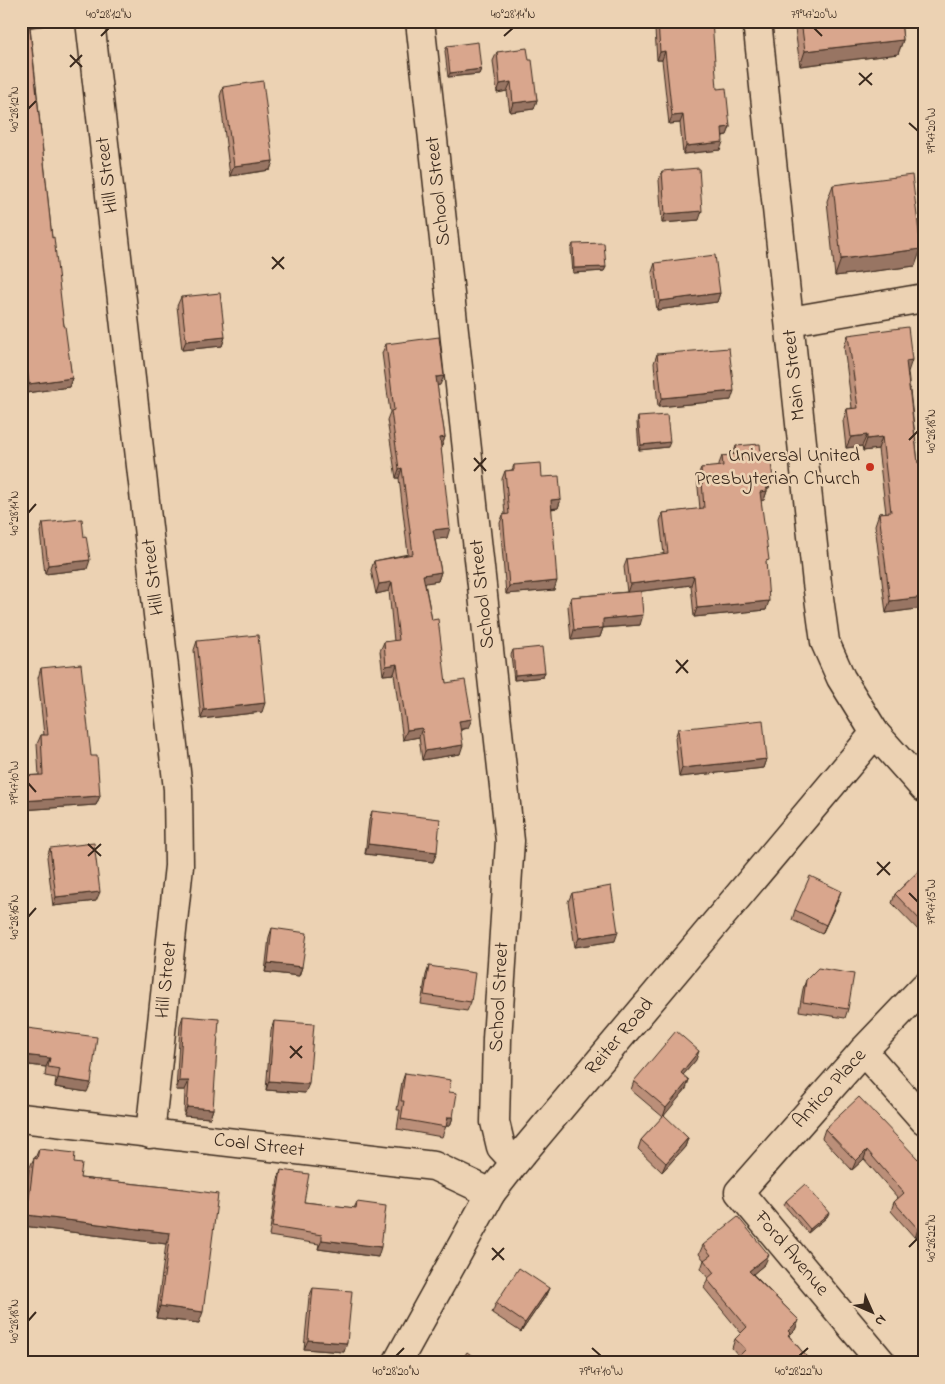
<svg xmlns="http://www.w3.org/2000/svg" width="945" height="1384" viewBox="0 0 945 1384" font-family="'Indie Flower',sans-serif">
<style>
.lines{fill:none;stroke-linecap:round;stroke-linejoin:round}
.minor-casing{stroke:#3b2a1e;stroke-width:31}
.minor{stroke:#ecd2b3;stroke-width:28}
.wall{fill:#bb8f79;stroke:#3b2a1e}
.shaded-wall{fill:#987463;stroke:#3b2a1e}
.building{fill:#d9a68d;stroke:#3b2a1e}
.ticks{fill:none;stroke:#3b2a1e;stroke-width:2}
.poi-dot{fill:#c8321e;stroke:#ecd2b3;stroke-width:2}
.labels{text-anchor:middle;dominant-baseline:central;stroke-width:5;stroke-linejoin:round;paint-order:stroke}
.street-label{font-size:20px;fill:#3b2a1e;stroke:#ecd2b3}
.poi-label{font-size:20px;fill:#3b2a1e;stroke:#ecd2b3;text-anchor:end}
.neatline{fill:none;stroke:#3b2a1e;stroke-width:2}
.ticks-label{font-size:12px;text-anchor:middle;fill:#3b2a1e}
</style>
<rect width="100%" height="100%" fill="#ecd2b3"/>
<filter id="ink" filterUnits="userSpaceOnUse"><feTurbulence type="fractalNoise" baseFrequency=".02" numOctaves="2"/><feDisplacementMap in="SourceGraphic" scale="10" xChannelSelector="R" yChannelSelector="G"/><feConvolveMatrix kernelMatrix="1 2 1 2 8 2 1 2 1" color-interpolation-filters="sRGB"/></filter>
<g filter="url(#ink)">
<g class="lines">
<g class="minor-casing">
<g id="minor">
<polyline points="90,21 178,789 179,866 150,1134"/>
<polyline points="420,21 510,841 497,1039 495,1122 501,1147 515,1162"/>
<polyline points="757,21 817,583 825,642 841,678 875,733 924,788"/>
<polyline points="790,321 924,298"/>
<polyline points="863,1051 924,1120"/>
<polyline points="21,1118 434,1166 491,1193"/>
<polyline points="397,1363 491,1193 515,1162 875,733"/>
<polyline points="882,1363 739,1192 863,1051 924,987"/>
</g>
</g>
<use href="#minor" class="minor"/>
</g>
<g class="wall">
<polygon points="21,21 56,21 55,24 30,27 52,238 64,326 72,378 69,387 26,393 21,359"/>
<polygon points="794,21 901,21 903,40 898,54 800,66"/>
<polygon points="658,22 717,89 730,127 727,135 723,136 720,150 683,154 680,123 669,124 662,60 657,60 655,30"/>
<polygon points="447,46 481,69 479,74 448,77 445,51"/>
<polygon points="497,52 529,60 537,100 534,109 510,112 507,91 497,93 493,61"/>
<polygon points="223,87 273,161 270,170 230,176 220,96"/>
<polygon points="662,171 699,220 662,223 659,180"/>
<polygon points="833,185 915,266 835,276 827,201"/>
<polygon points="573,244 606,267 604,271 573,273 571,249"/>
<polygon points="655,263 720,293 717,302 657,310 652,272"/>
<polygon points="181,297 225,337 222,346 182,350 177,306"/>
<polygon points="848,335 908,372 918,463 924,463 924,608 886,613 875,525 879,513 886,513 878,449 863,451 862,446 846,448 843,421 847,409 852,408 844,347"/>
<polygon points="386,344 440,385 437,385 445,437 442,446 441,446 447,538 435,539 441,572 438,581 425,583 432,620 446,683 468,728 461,730 460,754 422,760 419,737 403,740 394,674 383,675 380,651 384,642 394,641 389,591 376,594 371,570 374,561 408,554 399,478 396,478 387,420 390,412 382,353"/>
<polygon points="657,354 731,400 658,407 654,363"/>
<polygon points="638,417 668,447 639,450 637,422"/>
<polygon points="736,446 761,455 773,479 769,488 767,488 767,491 764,500 761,500 766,567 766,610 694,617 691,585 635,592 640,625 603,628 600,637 571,640 568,606 571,597 627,592 624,567 627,559 664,554 660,521 663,513 700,509 697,477 701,468 719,467 719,464 722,456 733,455"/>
<polygon points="514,465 542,477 561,499 558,508 551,509 554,590 506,594 500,523 503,515 505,514 502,479 505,471 512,470"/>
<polygon points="43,523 87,569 45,574 40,532"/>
<polygon points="197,641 262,712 201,719 194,650"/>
<polygon points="513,650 545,672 543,677 514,680 511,655"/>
<polygon points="41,668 91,756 100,796 96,805 21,810 21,776 39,775 37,744 41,735 44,735 38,678"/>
<polygon points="678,729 767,759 764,768 679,777 675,738"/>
<polygon points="372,811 437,852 433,862 365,854 369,820"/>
<polygon points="50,848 96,901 53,906 47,857"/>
<polygon points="924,866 924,936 892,903 895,894"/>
<polygon points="572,893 615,941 575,947 568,902"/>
<polygon points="838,900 822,934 792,920 795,910"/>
<polygon points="272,928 302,967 299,976 265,972 269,937"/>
<polygon points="429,966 471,1002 467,1011 421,1004 426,975"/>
<polygon points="806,980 848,1009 845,1018 799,1011 803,989"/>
<polygon points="183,1016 213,1109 210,1118 184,1116 185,1090 176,1090 180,1025"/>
<polygon points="274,1021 305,1093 266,1090 271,1030"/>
<polygon points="27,1028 87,1092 55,1087 56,1078 45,1076 46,1067 21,1064 21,1053 23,1037"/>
<polygon points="696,1060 683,1075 686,1089 663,1116 688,1138 685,1147 662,1172 638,1149 641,1140 663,1117 631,1090 634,1081"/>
<polygon points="405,1073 449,1092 453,1117 450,1126 446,1126 442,1137 397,1129 400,1110 397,1110 402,1082"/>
<polygon points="825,1129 918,1159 924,1162 924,1230 915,1238 891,1211 894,1202 898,1198 864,1159 852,1170 822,1138"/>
<polygon points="39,1149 74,1163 80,1178 184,1189 199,1323 156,1318 166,1244 23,1226 29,1169 34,1158 35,1158"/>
<polygon points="281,1170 304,1202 354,1208 357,1202 378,1257 318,1249 319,1244 269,1236 278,1179"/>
<polygon points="786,1201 827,1217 808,1233 784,1205"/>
<polygon points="703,1245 765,1264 753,1274 799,1320 795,1330 789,1336 812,1363 735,1363 737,1358 739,1356 732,1348 735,1339 741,1333 704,1288 708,1278 701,1269 704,1260 699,1254"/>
<polygon points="313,1288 344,1352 304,1349 309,1297"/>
<polygon points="549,1288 545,1297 521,1332 492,1313 496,1303"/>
</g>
<g class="shaded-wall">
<polygon points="28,21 56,21 55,24 26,28"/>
<polygon points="903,40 898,54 800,66 805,51"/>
<polygon points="665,51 662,60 657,60 660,52"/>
<polygon points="481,69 479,74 448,77 450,73"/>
<polygon points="511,82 507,91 497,93 500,84"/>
<polygon points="537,100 534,109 510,112 513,103"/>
<polygon points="683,115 680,123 669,124 672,116"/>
<polygon points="730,127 727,135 719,136 722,128"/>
<polygon points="723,142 720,150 683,154 686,146"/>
<polygon points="273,161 270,170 230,176 234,166"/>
<polygon points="702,211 699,220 662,223 665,214"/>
<polygon points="921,249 915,266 835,276 841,259"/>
<polygon points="606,267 604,271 573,273 574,268"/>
<polygon points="720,293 717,302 657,310 660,301"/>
<polygon points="225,337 222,346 182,350 186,341"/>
<polygon points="912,360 908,372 902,373 906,361"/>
<polygon points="444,376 440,385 433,386 436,377"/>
<polygon points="72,378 69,387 26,393 29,384"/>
<polygon points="734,391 731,400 658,407 662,398"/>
<polygon points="867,435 862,446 846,448 851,437"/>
<polygon points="445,437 442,446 436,447 440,438"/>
<polygon points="882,437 878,449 863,451 867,439"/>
<polygon points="670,442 668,447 639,450 641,445"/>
<polygon points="402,468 399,478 396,478 399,469"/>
<polygon points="766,479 773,479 769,488 763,488"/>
<polygon points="767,491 764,500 757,501 760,492"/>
<polygon points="561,499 558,508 548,509 551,500"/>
<polygon points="450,528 447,538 430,540 433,530"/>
<polygon points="90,560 87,569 45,574 48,565"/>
<polygon points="441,572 438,581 420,584 423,575"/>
<polygon points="694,576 691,585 627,593 630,584"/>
<polygon points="557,581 554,590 506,594 509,586"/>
<polygon points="392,582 389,591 376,594 379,584"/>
<polygon points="924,597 924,608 886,613 890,601"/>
<polygon points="769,601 766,610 694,617 697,608"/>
<polygon points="643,615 640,625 599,628 603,619"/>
<polygon points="603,628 600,637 571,640 574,630"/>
<polygon points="397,664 394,674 383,675 386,666"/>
<polygon points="545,672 543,677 514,680 515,675"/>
<polygon points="265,703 262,712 201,719 204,710"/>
<polygon points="472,719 468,728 456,730 459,721"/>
<polygon points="422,728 419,737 403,740 407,730"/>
<polygon points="463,745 460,754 422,760 425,751"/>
<polygon points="767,759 764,768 679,777 682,768"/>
<polygon points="100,796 96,805 21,810 21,801"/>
<polygon points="368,844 437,852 433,862 365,854"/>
<polygon points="841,891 838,900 822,934 826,925"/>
<polygon points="100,892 96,901 53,906 56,897"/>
<polygon points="618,932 615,941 575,947 579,938"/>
<polygon points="268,963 302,967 299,976 265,972"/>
<polygon points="699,1051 696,1060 677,1082 681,1073"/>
<polygon points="23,1055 50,1058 46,1067 21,1064 21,1060"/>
<polygon points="58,1078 91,1083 87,1092 55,1087"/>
<polygon points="689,1080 686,1089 663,1117 666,1108"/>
<polygon points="179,1081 189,1081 185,1090 176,1090"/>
<polygon points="269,1081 309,1084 305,1093 266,1090"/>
<polygon points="187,1107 213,1109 210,1118 184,1116"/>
<polygon points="448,1117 453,1117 450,1126 444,1126"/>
<polygon points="688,1138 685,1147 662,1172 666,1163"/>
<polygon points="867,1150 864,1159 852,1170 856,1161"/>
<polygon points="829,1213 827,1217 808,1233 810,1229"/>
<polygon points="27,1215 170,1233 166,1244 23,1226"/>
<polygon points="924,1224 924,1230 915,1238 918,1229"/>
<polygon points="322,1240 381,1247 378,1257 318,1249"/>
<polygon points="769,1255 765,1264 746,1280 749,1271"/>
<polygon points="549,1288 545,1297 521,1332 525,1323"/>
<polygon points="160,1306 203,1312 199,1323 156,1318"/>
<polygon points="799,1320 795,1330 789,1336 787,1342 788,1331"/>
<polygon points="308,1340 347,1343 344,1352 304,1349"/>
</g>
<g class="building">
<polygon points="21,21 29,21 52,238 54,237 64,326 65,326 72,378 29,384 21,319"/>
<polygon points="712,21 717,89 726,88 730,127 722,128 723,142 686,146 683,115 672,116 665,51 660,52 658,22"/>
<polygon points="801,21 901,21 903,40 805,51"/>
<polygon points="478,42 481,69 450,73 447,46"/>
<polygon points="527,48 529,60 532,60 537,100 513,103 511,82 500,84 497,52"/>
<polygon points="263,81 273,161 234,166 223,87"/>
<polygon points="699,168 702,211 665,214 662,171"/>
<polygon points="912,175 921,249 841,259 833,185"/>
<polygon points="604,243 606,267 574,268 573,244"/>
<polygon points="715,255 720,293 660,301 655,263"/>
<polygon points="220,293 225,337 186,341 181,297"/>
<polygon points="908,327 912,360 906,361 918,463 924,463 924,597 890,601 879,513 891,512 882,437 867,439 867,435 851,437 847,409 858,408 848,335"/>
<polygon points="439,337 444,376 436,377 445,437 440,438 450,528 433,530 441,572 423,575 432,620 438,619 446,683 465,680 472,719 459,721 463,745 425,751 422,728 407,730 397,664 386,666 384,642 399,640 392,582 379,584 374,561 413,554 402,468 399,469 391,411 394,410 386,344"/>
<polygon points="729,348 734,391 662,398 657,354"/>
<polygon points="667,415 670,442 641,445 638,417"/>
<polygon points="760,444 761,455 770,454 773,479 766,479 767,491 760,492 769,560 766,561 769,601 697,608 694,576 630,584 627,559 668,553 663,513 704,508 701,468 723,466 722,456 737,454 736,446"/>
<polygon points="541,463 542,477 559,476 561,499 551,500 557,581 509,586 503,515 509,514 505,471 514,470 514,465"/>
<polygon points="82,519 84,537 86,536 90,560 48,565 43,523"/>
<polygon points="641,591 643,615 603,619 603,628 574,630 571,597"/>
<polygon points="258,635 265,703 204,710 197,641"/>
<polygon points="542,647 545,672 515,675 513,650"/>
<polygon points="81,664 91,756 97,756 100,796 21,801 21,776 43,775 41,735 48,735 41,668"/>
<polygon points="763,720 767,759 682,768 678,729"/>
<polygon points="372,811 440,819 437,852 368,844"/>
<polygon points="94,843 100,892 56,897 50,848"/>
<polygon points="924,866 924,924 895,894"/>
<polygon points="810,876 841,891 826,925 795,910"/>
<polygon points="611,886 618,932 579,938 572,893"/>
<polygon points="272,928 307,933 302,967 268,963"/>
<polygon points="429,966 475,973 471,1002 424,995"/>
<polygon points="818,968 854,974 848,1009 803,1002 806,980"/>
<polygon points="183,1016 219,1019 213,1109 187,1107 189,1081 179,1081"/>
<polygon points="274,1021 314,1024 309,1084 269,1081"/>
<polygon points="27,1028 97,1037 91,1083 58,1078 60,1069 48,1067 50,1058 23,1055"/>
<polygon points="676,1031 699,1051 681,1073 689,1080 666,1108 634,1081"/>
<polygon points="405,1073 451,1080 449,1092 457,1093 453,1117 448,1117 446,1127 401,1119 404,1101 401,1101"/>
<polygon points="859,1097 918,1159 920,1157 924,1162 924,1224 918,1229 894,1202 904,1193 867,1150 856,1161 825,1129"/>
<polygon points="664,1115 688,1138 666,1163 641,1140"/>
<polygon points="39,1149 75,1153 74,1163 82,1164 80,1178 184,1189 218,1194 203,1312 160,1306 170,1233 27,1215 34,1158 37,1159"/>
<polygon points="281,1170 309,1174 304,1202 356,1208 357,1202 386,1206 381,1247 322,1240 322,1235 272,1227"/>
<polygon points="805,1184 829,1213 810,1229 786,1201"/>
<polygon points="738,1217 769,1255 749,1271 799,1320 788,1331 790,1333 788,1335 812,1363 742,1363 737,1358 746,1349 735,1339 747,1327 707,1279 714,1273 704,1260 711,1255 703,1245"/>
<polygon points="519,1268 549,1288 525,1323 496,1303"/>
<polygon points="313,1288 352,1291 347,1343 308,1340"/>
<polygon points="467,1352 482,1363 460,1363"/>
</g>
</g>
<path class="ticks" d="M814,28L822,36M101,36L109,28M504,36L513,28M70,55L82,67M70,67L82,55M859,73L872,85M859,85L872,73M28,109L36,101M909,123L918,131M272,257L284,269M272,269L284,257M909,440L918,431M474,458L486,471M474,471L486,458M28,513L36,504M676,660L688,673M676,673L688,660M28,783L36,792M88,844L101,856M88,856L101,844M877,862L890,875M877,875L890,862M909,893L918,902M28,917L36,908M290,1046L302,1058M290,1058L302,1046M909,1247L918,1238M492,1248L504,1260M492,1260L504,1248M28,1321L36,1312M592,1348L601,1356M396,1356L404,1348M799,1356L808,1348"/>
<circle class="poi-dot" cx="870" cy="467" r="5"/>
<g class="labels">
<g class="street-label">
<text transform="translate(108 175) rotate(-97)">Hill Street</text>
<text transform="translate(439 191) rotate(-96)">School Street</text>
<text transform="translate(795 375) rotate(-96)">Main Street</text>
<text transform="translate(154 577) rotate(-97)">Hill Street</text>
<text transform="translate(483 594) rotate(-96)">School Street</text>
<text transform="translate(167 980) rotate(-84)">Hill Street</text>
<text transform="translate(500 997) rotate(-87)">School Street</text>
<text transform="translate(620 1037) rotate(-50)">Reiter Road</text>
<text transform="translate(830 1089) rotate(-48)">Antico Place</text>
<text transform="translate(259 1146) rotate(7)">Coal Street</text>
<text transform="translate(791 1254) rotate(50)">Ford Avenue</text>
</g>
<g class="poi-label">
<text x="860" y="456">Universal United<tspan x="860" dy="23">Presbyterian Church</tspan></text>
</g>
</g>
<rect width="945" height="1384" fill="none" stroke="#ecd2b3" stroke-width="55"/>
<g transform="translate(872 1312) rotate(135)" stroke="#ecd2b3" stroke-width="4" paint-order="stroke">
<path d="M0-4L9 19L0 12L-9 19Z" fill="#3b2a1e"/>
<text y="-8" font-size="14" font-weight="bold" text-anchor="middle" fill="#3b2a1e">N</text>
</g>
<rect x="28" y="28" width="890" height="1328" class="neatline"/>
<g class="ticks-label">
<text x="109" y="18">40°28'12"N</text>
<text x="513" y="18">40°28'14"N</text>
<text x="814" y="18">79°47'20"W</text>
<text transform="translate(14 109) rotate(-90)" y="4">40°28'12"N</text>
<text transform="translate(931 131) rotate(-90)" y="4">79°47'20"W</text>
<text transform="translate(931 431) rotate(-90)" y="4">40°28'18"N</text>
<text transform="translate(14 513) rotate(-90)" y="4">40°28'14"N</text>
<text transform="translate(14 783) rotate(-90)" y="4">79°47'10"W</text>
<text transform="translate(931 902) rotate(-90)" y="4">79°47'15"W</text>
<text transform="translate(14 917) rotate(-90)" y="4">40°28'16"N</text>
<text transform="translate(931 1238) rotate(-90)" y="4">40°28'22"N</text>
<text transform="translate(14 1321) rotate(-90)" y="4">40°28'18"N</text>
<text x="396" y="1375">40°28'20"N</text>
<text x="601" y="1375">79°47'10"W</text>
<text x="799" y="1375">40°28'22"N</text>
</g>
</svg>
